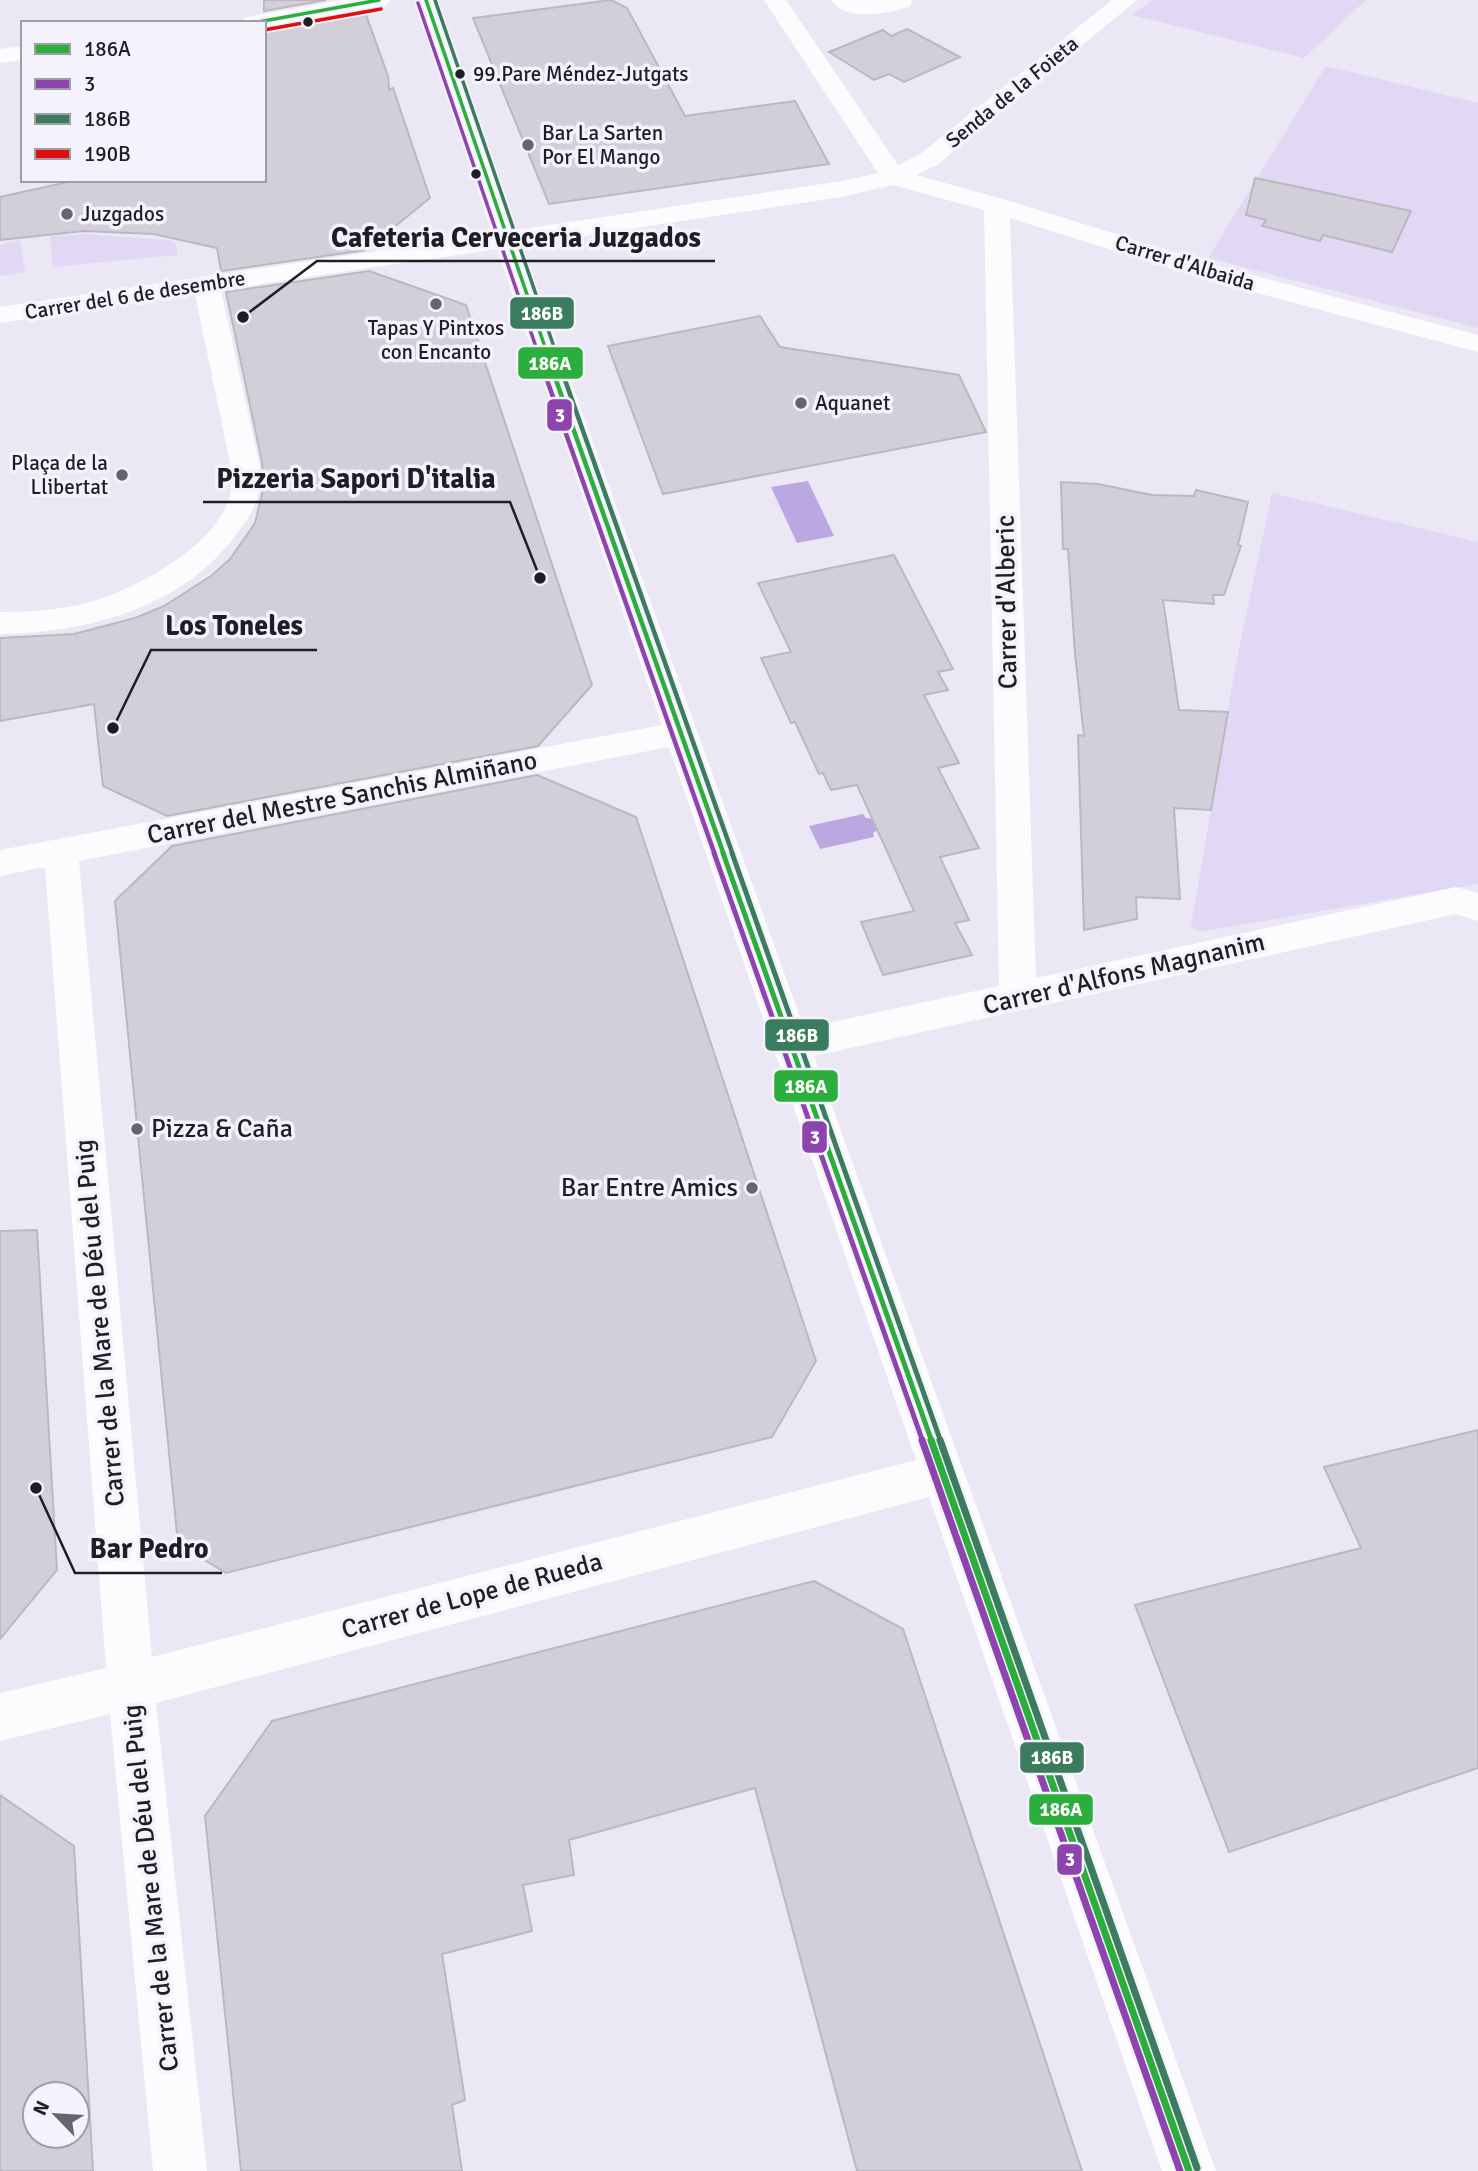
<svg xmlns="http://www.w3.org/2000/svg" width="1478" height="2171" viewBox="0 0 1478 2171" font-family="Signika,sans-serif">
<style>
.green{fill:#e1d8f6}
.water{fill:#bba8e2}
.building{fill:#d2cfd9;stroke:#bbb8c1;stroke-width:2;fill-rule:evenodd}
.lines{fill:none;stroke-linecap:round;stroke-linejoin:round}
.minor{fill:#fcfbfd;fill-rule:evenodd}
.bus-1-far3-casing{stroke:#f4f2fb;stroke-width:7}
.bus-1-far2-casing{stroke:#f4f2fb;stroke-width:9}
.bus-1-far1-casing{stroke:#f4f2fb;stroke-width:10}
.bus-1-casing{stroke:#f4f2fb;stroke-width:12}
.bus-2-far3-casing{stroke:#f4f2fb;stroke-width:7}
.bus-2-far2-casing{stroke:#f4f2fb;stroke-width:9}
.bus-2-far1-casing{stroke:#f4f2fb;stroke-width:10}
.bus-2-casing{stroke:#f4f2fb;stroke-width:12}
.bus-3-far3-casing{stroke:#f4f2fb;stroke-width:7}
.bus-3-far2-casing{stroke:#f4f2fb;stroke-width:9}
.bus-3-far1-casing{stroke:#f4f2fb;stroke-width:10}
.bus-3-casing{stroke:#f4f2fb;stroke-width:12}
.bus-4-casing{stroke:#f4f2fb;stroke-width:7}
.bus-1-far3{stroke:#2bae3c;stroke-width:3.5}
.bus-1-far2{stroke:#2bae3c;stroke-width:4.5}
.bus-1-far1{stroke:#2bae3c;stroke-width:5}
.bus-1{stroke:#2bae3c;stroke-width:7}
.bus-2-far3{stroke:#8e44ad;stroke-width:3.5}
.bus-2-far2{stroke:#8e44ad;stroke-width:4.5}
.bus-2-far1{stroke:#8e44ad;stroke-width:5}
.bus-2{stroke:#8e44ad;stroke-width:7}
.bus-3-far3{stroke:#3b7c5f;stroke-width:3.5}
.bus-3-far2{stroke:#3b7c5f;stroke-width:4.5}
.bus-3-far1{stroke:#3b7c5f;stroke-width:5}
.bus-3{stroke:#3b7c5f;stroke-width:7}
.bus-4{stroke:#dd0f0f;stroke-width:3.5}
.bus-dot{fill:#1f1d25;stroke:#f4f2fb;stroke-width:2.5}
.poi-dot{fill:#66646d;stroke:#f4f2fb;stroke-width:2.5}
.labels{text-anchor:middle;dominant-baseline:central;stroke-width:7;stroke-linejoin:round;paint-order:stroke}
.far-bus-label{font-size:21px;fill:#1f1d25;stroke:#f4f2fb;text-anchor:start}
.far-street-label{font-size:21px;fill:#1f1d25;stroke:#f4f2fb}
.far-poi-label{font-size:21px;fill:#1f1d25;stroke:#f4f2fb;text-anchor:start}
.street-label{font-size:26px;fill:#1f1d25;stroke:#f4f2fb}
.poi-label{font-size:26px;fill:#1f1d25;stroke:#f4f2fb;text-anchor:start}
.leader{fill:none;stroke:#1f1d25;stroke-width:2.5}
.callout-dot{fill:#1f1d25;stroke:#f4f2fb;stroke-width:2.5}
.callout-label{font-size:28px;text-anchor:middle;font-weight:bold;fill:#1f1d25;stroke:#f4f2fb;stroke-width:7;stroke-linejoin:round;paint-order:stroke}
.line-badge{stroke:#f4f2fb;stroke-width:2.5}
.badge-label{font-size:19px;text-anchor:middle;font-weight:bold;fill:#fff}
</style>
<rect width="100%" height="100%" fill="#ebe7f4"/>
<g class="green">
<polygon points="1152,0 1366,0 1304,58 1132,15"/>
<polygon points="1326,66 1478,103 1478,328 1208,258"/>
<polygon points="85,234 168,240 175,242 178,255 53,267 50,237"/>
<polygon points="20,240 25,272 0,276 0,245"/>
<polygon points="1272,493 1478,542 1478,884 1199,932 1191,926 1237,658"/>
</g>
<g class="water">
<polygon points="808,481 834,536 797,543 771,487"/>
<polygon points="863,814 866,818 874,819 879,829 873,833 874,837 820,849 809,826"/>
</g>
<g class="building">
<polygon points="264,0 326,0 264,11"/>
<polygon points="611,0 627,8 685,116 795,101 829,164 549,204 473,18"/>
<polygon points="365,12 388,76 389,90 393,88 430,198 366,250 221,271 217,248 153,234 84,231 0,240 0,197 77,180 264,180 264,31"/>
<polygon points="907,29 960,57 904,82 889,74 874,80 829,52 883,30 891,36"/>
<polygon points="1255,178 1308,189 1411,211 1392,252 1323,235 1320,241 1262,226 1266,220 1246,215"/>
<polygon points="369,271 466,305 592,685 538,746 167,816 103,786 94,704 0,721 0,638 74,634 135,618 164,606 211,576 230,559 255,523 264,486 262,462 226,292"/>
<polygon points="760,316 780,347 959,375 986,432 663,494 608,346"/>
<polygon points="1061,482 1098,484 1152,495 1194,496 1196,490 1248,502 1238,545 1241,546 1224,595 1213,595 1214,604 1163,600 1179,710 1228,712 1211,810 1174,808 1180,899 1136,897 1137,919 1084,930 1078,735 1084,736 1075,654 1068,549 1063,549"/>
<polygon points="894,555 953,669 938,672 948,690 924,695 959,763 938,768 979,848 940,857 969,920 955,923 972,955 883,975 861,922 914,911 857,785 831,790 823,773 819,774 795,722 791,723 761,658 791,652 758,583"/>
<polygon points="537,775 636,817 816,1361 772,1437 226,1573 178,1544 115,901 172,846"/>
<polygon points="37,1230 57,1570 0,1639 0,1231"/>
<polygon points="1478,1430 1478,1768 1229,1852 1135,1605 1361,1548 1324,1467"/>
<polygon points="814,1581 903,1629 1082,2171 857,2171 755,1788 569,1840 574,1875 523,1885 532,1931 442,1954 465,2100 452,2105 462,2171 241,2171 205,1816 272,1721"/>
<path d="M0,1795L74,1846L93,2171H0ZM35,2094H77V2136H35Z"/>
</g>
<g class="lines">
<g class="minor">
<polygon points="341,0 390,0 387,5 379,7 264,28 264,23 241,23 244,18 252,16"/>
<path d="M415,0H437L517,230L842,181L878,173L764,0H786L898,165L919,155L1112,0H1137L937,165L916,175L1006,200L1222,267L1478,335V352L1204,279L1010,218L1036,978L1456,887L1478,893V921L1456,914L814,1056L1216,2171H1162L929,1497L156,1703L207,2171H153L110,1714L0,1741V1693L106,1668L45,867L0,876V850L662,725L497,249L221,290L259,463C263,494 256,508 238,532C185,607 88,633 0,634V612C31,612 60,610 90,602C135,590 218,545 230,495C232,485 231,474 230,463L195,294L0,323V307L492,234ZM893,185L984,210L999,986L804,1028L522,245L842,197ZM669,747L916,1460L152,1657L79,861Z"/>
<path d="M831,0H911L912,2L909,7C886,13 847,23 831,0Z"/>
<polygon points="23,46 23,60 0,63 0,49"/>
</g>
<g class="bus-1-far3-casing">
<g id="bus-1-far3">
<polyline points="426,0 557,382"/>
<polyline points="253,23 379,0"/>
</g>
</g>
<g class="bus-1-far2-casing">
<polyline id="bus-1-far2" points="556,380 724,855"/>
</g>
<g class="bus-1-far1-casing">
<polyline id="bus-1-far1" points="723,853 932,1442"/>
</g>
<g class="bus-1-casing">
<polyline id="bus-1" points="931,1440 1189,2171"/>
</g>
<g class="bus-2-far3-casing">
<polyline id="bus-2-far3" points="418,3 548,382"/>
</g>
<g class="bus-2-far2-casing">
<polyline id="bus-2-far2" points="547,380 715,855"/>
</g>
<g class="bus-2-far1-casing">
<polyline id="bus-2-far1" points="714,853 923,1442"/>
</g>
<g class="bus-2-casing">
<polyline id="bus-2" points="922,1440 1180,2171"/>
</g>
<g class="bus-3-far3-casing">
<polyline id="bus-3-far3" points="435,0 566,382"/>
</g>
<g class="bus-3-far2-casing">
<polyline id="bus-3-far2" points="565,380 733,855"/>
</g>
<g class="bus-3-far1-casing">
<polyline id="bus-3-far1" points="732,853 941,1442"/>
</g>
<g class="bus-3-casing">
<polyline id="bus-3" points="940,1440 1197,2168"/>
</g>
<g class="bus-4-casing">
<polyline id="bus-4" points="264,30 381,9"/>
</g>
<use href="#bus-1-far3" class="bus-1-far3"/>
<use href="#bus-1-far2" class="bus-1-far2"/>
<use href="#bus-1-far1" class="bus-1-far1"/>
<use href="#bus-1" class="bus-1"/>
<use href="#bus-2-far3" class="bus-2-far3"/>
<use href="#bus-2-far2" class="bus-2-far2"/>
<use href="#bus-2-far1" class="bus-2-far1"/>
<use href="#bus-2" class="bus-2"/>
<use href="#bus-3-far3" class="bus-3-far3"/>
<use href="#bus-3-far2" class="bus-3-far2"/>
<use href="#bus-3-far1" class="bus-3-far1"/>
<use href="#bus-3" class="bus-3"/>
<use href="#bus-4" class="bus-4"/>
</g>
<g class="bus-dot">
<circle cx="308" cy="22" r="6"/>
<circle cx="460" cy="74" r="6"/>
<circle cx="476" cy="174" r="6"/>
</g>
<g class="poi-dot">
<circle cx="528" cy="145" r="7"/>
<circle cx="67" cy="214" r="7"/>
<circle cx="436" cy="304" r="7"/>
<circle cx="801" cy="403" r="7"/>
<circle cx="122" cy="475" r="7"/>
<circle cx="137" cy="1129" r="7"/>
<circle cx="752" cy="1188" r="7"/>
</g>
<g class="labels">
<g class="far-bus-label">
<text x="473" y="74">99.Pare Méndez-Jutgats</text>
</g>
<g class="far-street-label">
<text transform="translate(1012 92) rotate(-39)">Senda de la Foieta</text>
<text transform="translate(1185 263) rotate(17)">Carrer d'Albaida</text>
<text transform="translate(135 295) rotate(-9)">Carrer del 6 de desembre</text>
</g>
<g class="far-poi-label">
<text x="542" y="133">Bar La Sarten<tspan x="542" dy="24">Por El Mango</tspan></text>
<text x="81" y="214">Juzgados</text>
<text x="436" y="328" text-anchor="middle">Tapas Y Pintxos<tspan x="436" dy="24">con Encanto</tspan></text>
<text x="815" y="403">Aquanet</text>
<text x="108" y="463" text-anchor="end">Plaça de la<tspan x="108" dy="24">Llibertat</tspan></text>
</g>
<g class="street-label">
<text transform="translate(1007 602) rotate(-91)">Carrer d'Alberic</text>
<text transform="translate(342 798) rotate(-11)">Carrer del Mestre Sanchis Almiñano</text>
<text transform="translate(1124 974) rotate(-13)">Carrer d'Alfons Magnanim</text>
<text transform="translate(100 1323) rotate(-95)">Carrer de la Mare de Déu del Puig</text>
<text transform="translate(472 1596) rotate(-15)">Carrer de Lope de Rueda</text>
<text transform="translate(151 1888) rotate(-96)">Carrer de la Mare de Déu del Puig</text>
</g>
<g class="poi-label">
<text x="151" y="1129">Pizza &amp; Caña</text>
<text x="738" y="1188" text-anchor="end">Bar Entre Amics</text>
</g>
</g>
<path class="leader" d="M243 317L317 261H715M540 578L510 502H203M113 728L151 650H317M36 1488L75 1573H222"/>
<g class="callout-dot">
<circle cx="243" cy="317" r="7"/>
<circle cx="540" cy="578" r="7"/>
<circle cx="113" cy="728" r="7"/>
<circle cx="36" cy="1488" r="7"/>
</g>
<g class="callout-label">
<text x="516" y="247">Cafeteria Cerveceria Juzgados</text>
<text x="356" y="488">Pizzeria Sapori D'italia</text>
<text x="234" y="635">Los Toneles</text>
<text x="149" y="1558">Bar Pedro</text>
</g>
<g class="line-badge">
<rect x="509" y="296" width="66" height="34" rx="7" fill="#3b7c5f"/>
<rect x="517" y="346" width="67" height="34" rx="7" fill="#2bae3c"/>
<rect x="546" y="398" width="27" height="34" rx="7" fill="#8e44ad"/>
<rect x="764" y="1018" width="66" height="34" rx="7" fill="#3b7c5f"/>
<rect x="773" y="1069" width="66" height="34" rx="7" fill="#2bae3c"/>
<rect x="801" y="1120" width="27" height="34" rx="7" fill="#8e44ad"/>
<rect x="1019" y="1741" width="66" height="33" rx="7" fill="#3b7c5f"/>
<rect x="1028" y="1793" width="66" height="33" rx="7" fill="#2bae3c"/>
<rect x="1056" y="1843" width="27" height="33" rx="7" fill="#8e44ad"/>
</g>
<g class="badge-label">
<text x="542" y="320">186B</text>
<text x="550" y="370">186A</text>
<text x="560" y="422">3</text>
<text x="797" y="1042">186B</text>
<text x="806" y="1093">186A</text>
<text x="815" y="1144">3</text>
<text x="1052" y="1764">186B</text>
<text x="1061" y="1816">186A</text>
<text x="1070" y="1866">3</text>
</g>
<rect x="21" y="21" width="245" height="161" fill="#f4f2fb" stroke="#9f9da5" stroke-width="2"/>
<rect x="35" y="44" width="35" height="10" fill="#2bae3c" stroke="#9f9da5" stroke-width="2"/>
<text x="84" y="56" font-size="21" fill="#1f1d25">186A</text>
<rect x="35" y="79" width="35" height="10" fill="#8e44ad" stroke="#9f9da5" stroke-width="2"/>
<text x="84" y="91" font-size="21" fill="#1f1d25">3</text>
<rect x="35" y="114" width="35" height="10" fill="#3b7c5f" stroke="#9f9da5" stroke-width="2"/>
<text x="84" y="126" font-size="21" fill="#1f1d25">186B</text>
<rect x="35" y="149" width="35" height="10" fill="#dd0f0f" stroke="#9f9da5" stroke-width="2"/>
<text x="84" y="161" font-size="21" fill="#1f1d25">190B</text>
<g transform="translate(56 2115) rotate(295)"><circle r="33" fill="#f4f2fb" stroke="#9f9da5" stroke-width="2"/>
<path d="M0-5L12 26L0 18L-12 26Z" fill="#66646d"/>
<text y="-10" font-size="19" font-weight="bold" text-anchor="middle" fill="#1f1d25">N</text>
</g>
</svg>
